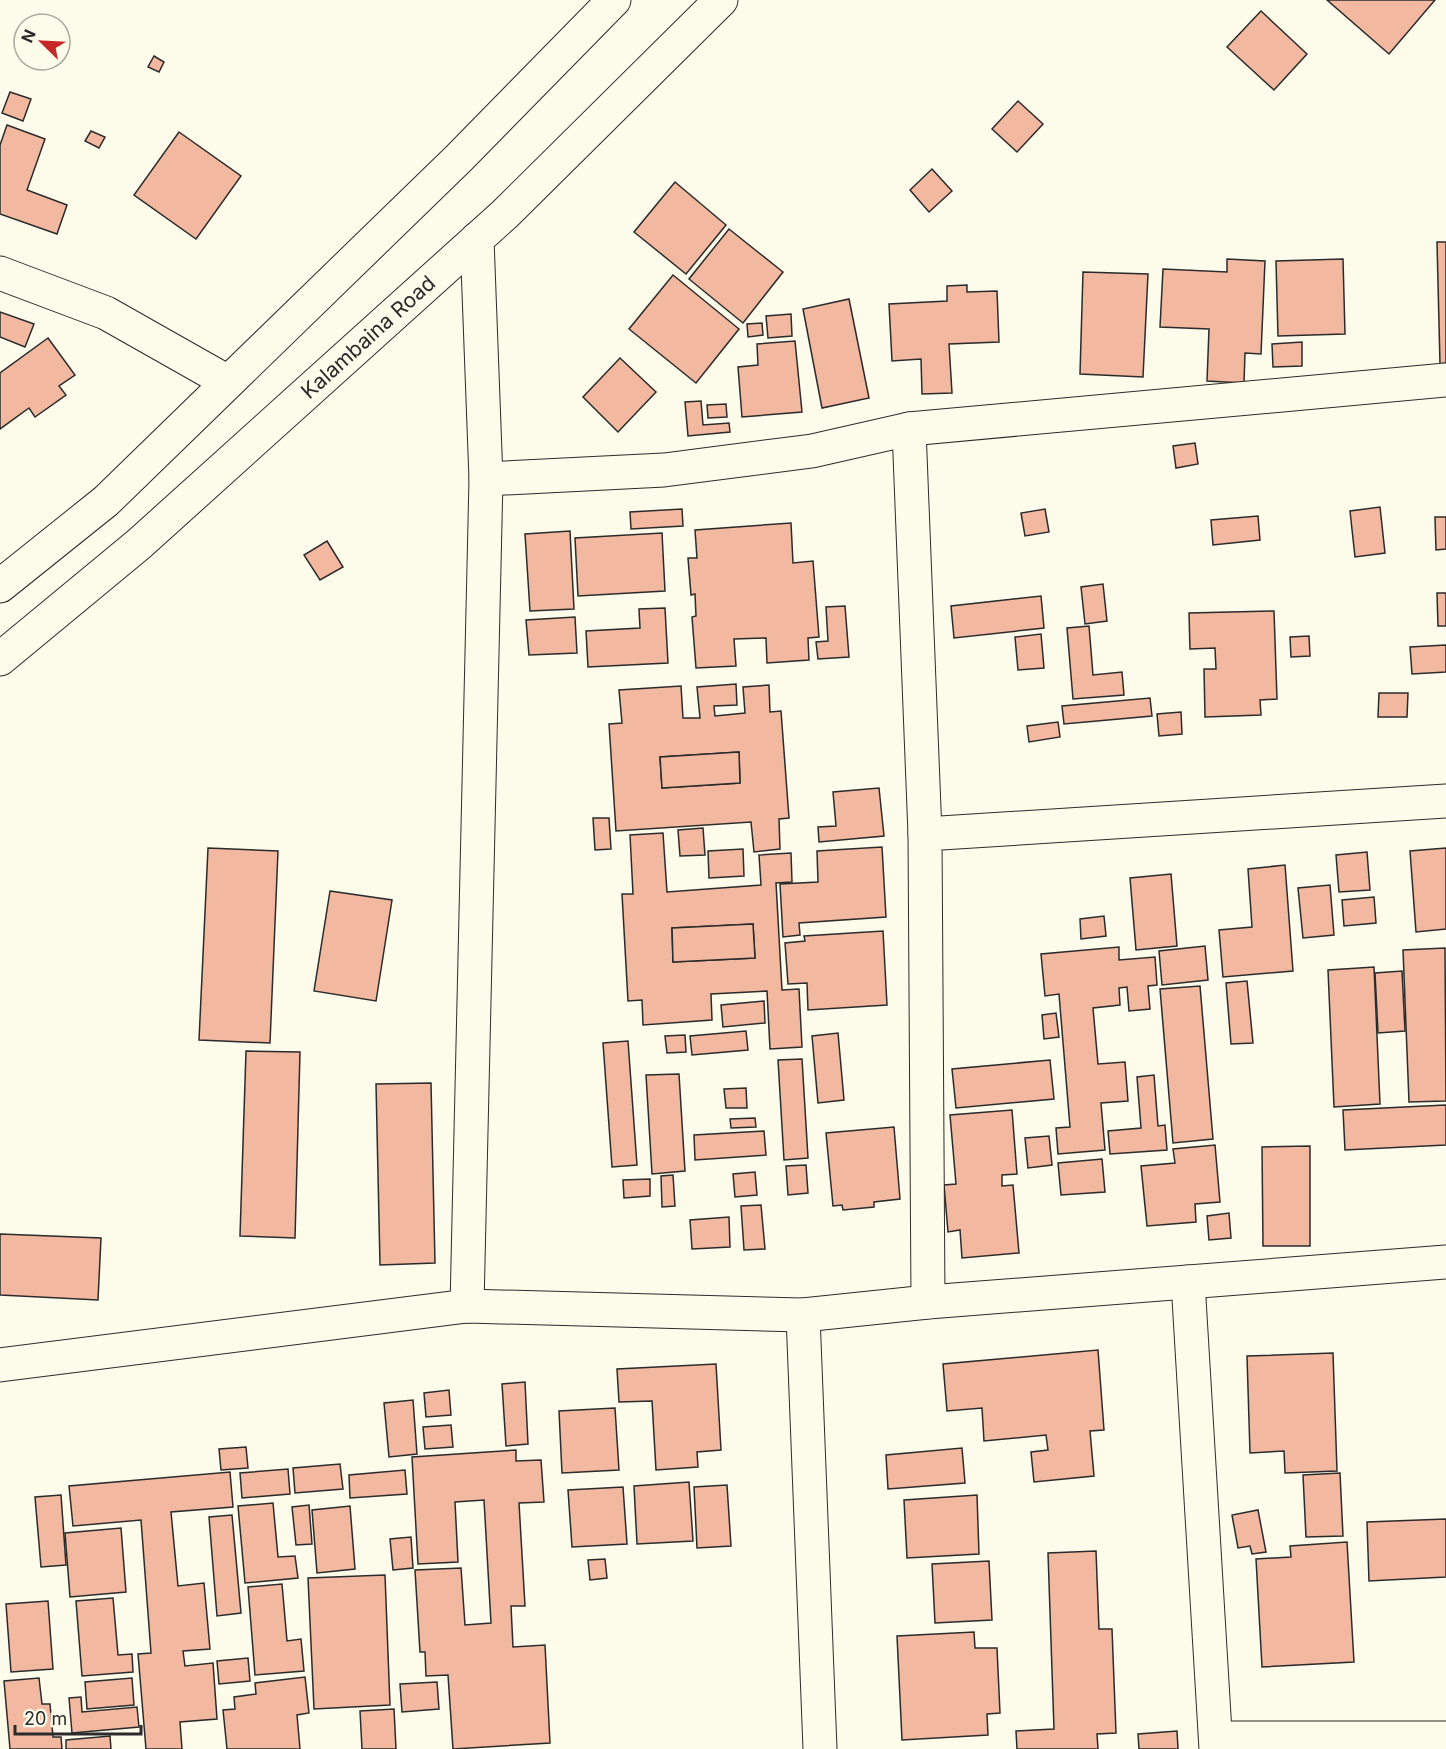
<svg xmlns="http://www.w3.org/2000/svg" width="1446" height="1749" viewBox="0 0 1446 1749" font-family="Inter,sans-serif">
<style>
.building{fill:#f2b8a0;stroke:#2b2b2b;stroke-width:1.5;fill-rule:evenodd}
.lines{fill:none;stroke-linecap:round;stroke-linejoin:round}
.street-casing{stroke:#2b2b2b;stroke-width:35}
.secondary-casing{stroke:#2b2b2b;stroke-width:35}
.street{stroke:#fdfbea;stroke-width:33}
.secondary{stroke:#fdfbea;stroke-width:33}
.labels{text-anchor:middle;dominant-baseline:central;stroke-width:4.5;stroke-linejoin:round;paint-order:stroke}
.street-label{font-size:21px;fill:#2b2b2b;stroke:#fdfbea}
</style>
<rect width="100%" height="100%" fill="#fdfbea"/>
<g class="building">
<polygon points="1327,0 1435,0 1389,54"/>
<polygon points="1261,11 1307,54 1274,90 1227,47"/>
<polygon points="154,56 164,62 159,72 148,67"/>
<polygon points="10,92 31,99 23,121 2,113"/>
<polygon points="1018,101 1043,124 1017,152 992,129"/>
<polygon points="7,125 45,139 27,190 67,205 57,234 0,214 0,145"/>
<polygon points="91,131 105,137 99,148 85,141"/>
<polygon points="179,132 241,176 196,239 134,195"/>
<polygon points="932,169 952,191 929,212 910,190"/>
<polygon points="675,182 726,225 686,274 634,232"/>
<polygon points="729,229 783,272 743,323 689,279"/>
<polygon points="1437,242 1446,242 1446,363 1440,364"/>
<polygon points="1227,259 1265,261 1261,354 1245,353 1244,383 1207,381 1209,329 1160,327 1163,269 1227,272"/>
<polygon points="1343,259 1345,334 1278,336 1276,261"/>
<polygon points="1083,272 1148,274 1143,377 1080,374"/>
<polygon points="673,275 739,329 696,383 629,329"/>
<polygon points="967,285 967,292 997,291 999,342 949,344 952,393 922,394 921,359 892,361 889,304 947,301 947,286"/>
<polygon points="849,299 869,398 822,408 803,309"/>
<polygon points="0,312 34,324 25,347 0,337"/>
<polygon points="791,314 792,336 768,338 766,316"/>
<polygon points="762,323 763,335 748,337 747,324"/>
<polygon points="48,338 75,375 59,386 66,395 35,417 29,408 0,429 0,373"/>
<polygon points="795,341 802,412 742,417 738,367 758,365 757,344"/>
<polygon points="1302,342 1302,366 1273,367 1272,344"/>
<polygon points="620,358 656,392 618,432 583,397"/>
<polygon points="701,401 703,425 729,423 730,432 688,436 685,402"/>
<polygon points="726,404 727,417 708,418 707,405"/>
<polygon points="1195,443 1198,464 1176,468 1173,446"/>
<polygon points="1380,507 1385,553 1355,557 1350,511"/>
<polygon points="682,509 683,526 631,529 630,512"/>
<polygon points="1045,509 1049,532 1025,536 1021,513"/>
<polygon points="1258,516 1260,540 1213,545 1211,520"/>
<polygon points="1435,517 1446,517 1446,549 1436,550"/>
<polygon points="791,523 793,563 813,561 819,637 808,638 809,660 767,663 766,638 734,639 736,666 696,668 692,617 696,616 695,594 691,595 688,558 697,558 695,530"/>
<polygon points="570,531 574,609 530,611 525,534"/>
<polygon points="662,533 665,591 578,596 575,538"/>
<polygon points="327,541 343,567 320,580 304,555"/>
<polygon points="1103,584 1107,621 1085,624 1081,587"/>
<polygon points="1437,593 1446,593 1446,626 1438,626"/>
<polygon points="1041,596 1044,628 954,638 951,606"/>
<polygon points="845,606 849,657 818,659 816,642 828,641 826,607"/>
<polygon points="665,608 668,663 588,667 586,631 640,628 639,609"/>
<polygon points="1274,611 1277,699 1260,700 1261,715 1205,717 1204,669 1216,669 1215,648 1190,649 1189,613"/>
<polygon points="575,617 577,653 529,655 526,620"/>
<polygon points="1089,626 1093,675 1122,672 1124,695 1073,699 1067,628"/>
<polygon points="1041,634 1044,668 1018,670 1015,637"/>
<polygon points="1309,636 1310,656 1291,657 1290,637"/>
<polygon points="1446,645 1446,672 1412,674 1410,647"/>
<path d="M736,684L737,705L714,706L715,716L745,713L743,687L769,685L770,712L781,711L789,818L779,819L780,849L754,852L751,822L616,831L609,724L622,723L619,690L681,686L683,718H700L697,687ZM739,752L740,783L662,788L660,757Z"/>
<polygon points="1379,693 1408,693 1407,717 1378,717"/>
<polygon points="1150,698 1152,716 1064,724 1062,706"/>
<polygon points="1181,712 1182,734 1159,736 1157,714"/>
<polygon points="1058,722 1060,737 1029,742 1027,726"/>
<polygon points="739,752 740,783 662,788 660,757"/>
<polygon points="879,788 884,836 819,842 818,827 836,826 833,792"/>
<polygon points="593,818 609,818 611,849 595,850"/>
<polygon points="703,828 705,855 680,856 678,830"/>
<path d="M663,833L667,892L761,885L759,855L791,853L792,882L776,883L782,990L799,989L802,1047L770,1049L767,991L711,994L712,1020L643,1025L642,1000L628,1001L622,894H633L630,835ZM753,924L755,958L673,962L672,928Z"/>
<polygon points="882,847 886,917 799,923 800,935 783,937 780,884 818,882 817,851"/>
<polygon points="208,848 278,851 270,1043 199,1040"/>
<polygon points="1446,848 1446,929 1416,932 1410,851"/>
<polygon points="743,849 744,876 709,878 708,851"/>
<polygon points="1367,852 1370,890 1339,892 1336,855"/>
<polygon points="1285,865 1293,971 1223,977 1219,930 1252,927 1248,869"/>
<polygon points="1171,874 1177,946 1136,950 1130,878"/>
<polygon points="1330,885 1334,935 1303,938 1298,888"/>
<polygon points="330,891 392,900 376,1001 314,991"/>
<polygon points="1374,897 1376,923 1344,926 1342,900"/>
<polygon points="1104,916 1106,936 1081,939 1080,919"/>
<polygon points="753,924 755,958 673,962 672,928"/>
<polygon points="883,931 887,1005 808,1010 807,983 788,984 785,943 805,941 804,936"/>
<polygon points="1205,946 1208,980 1162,985 1159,951"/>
<polygon points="1119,947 1119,960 1155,957 1157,985 1148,986 1150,1009 1129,1011 1127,987 1119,988 1120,1005 1093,1008 1098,1064 1125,1062 1128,1101 1101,1103 1105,1150 1058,1154 1056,1128 1070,1127 1059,994 1045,996 1041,954"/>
<polygon points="1445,948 1446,1101 1409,1102 1403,950"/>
<polygon points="1374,967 1380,1104 1334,1107 1328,970"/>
<polygon points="1402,971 1405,1031 1378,1033 1375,973"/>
<polygon points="1247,981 1253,1043 1231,1044 1226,983"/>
<polygon points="1200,986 1213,1139 1173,1143 1160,989"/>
<polygon points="764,1001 765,1023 723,1027 721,1005"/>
<polygon points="1056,1013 1059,1037 1044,1039 1042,1015"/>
<polygon points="746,1031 748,1050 692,1055 690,1036"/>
<polygon points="838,1033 844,1100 818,1103 812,1036"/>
<polygon points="685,1035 686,1052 667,1053 665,1036"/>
<polygon points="628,1041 637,1165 612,1167 603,1043"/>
<polygon points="246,1051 300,1052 295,1238 240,1236"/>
<polygon points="802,1059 808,1158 784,1160 778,1060"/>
<polygon points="1050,1060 1054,1099 956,1108 952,1069"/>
<polygon points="679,1074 685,1171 652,1174 646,1075"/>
<polygon points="1154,1075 1158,1126 1165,1125 1167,1150 1110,1154 1108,1131 1141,1128 1137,1077"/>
<polygon points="431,1083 435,1263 380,1265 376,1084"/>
<polygon points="746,1088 747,1108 726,1108 724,1089"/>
<polygon points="1446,1105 1446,1145 1345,1150 1343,1110"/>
<polygon points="1012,1110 1017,1174 1002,1175 1002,1186 1013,1185 1019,1253 962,1258 960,1230 948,1232 944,1185 956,1184 950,1115"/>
<polygon points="755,1118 756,1127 731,1128 730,1119"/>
<polygon points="894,1127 900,1199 874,1202 874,1207 843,1210 842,1205 833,1206 826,1133"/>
<polygon points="764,1131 766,1155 695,1160 694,1135"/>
<polygon points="1049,1136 1052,1165 1028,1168 1025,1138"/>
<polygon points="1215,1145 1220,1202 1195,1204 1196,1222 1147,1226 1141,1166 1175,1163 1173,1149"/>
<polygon points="1310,1146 1310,1246 1263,1246 1262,1147"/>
<polygon points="1102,1159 1105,1192 1061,1195 1058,1163"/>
<polygon points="806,1165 808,1193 788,1195 786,1166"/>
<polygon points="755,1172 757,1195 735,1197 733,1174"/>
<polygon points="673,1175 675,1206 662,1207 661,1176"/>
<polygon points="650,1179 650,1196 624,1198 623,1180"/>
<polygon points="761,1205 765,1249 744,1250 741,1206"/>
<polygon points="1229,1213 1231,1238 1209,1240 1207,1216"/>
<polygon points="729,1217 730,1247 692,1249 690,1220"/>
<polygon points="0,1234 101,1238 98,1300 0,1295"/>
<polygon points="1098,1350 1104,1430 1090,1431 1094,1476 1034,1482 1031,1452 1048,1450 1046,1435 984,1441 982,1408 947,1411 943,1364"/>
<polygon points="1333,1353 1337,1471 1285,1473 1284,1451 1250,1453 1247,1356"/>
<polygon points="716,1364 721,1450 697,1452 698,1467 656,1470 652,1401 619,1402 617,1369"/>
<polygon points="525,1382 528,1444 506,1446 502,1384"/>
<polygon points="449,1390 451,1415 426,1417 424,1393"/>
<polygon points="413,1400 417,1454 389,1457 384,1403"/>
<polygon points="615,1408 619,1470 562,1473 559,1411"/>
<polygon points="451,1425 453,1447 425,1449 423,1427"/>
<polygon points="246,1447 248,1468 221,1470 219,1449"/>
<polygon points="962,1448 965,1483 888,1489 886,1455"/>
<polygon points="516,1450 516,1461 541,1460 544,1502 519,1503 525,1606 511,1606 513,1647 545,1645 550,1743 453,1749 448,1675 426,1676 425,1652 420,1652 415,1570 461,1568 465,1625 491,1623 484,1500 455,1502 458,1562 418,1564 412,1457"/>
<polygon points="340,1464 343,1489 295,1493 293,1468"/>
<polygon points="288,1469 290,1494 242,1498 240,1473"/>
<polygon points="405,1470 407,1494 350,1498 349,1475"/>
<polygon points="230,1472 233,1507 171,1512 178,1586 204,1583 210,1649 183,1651 185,1666 213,1663 217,1719 180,1722 182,1749 146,1749 138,1654 151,1653 141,1520 73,1526 69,1486"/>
<polygon points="1340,1473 1343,1536 1306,1537 1303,1475"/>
<polygon points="689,1482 693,1541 637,1544 634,1486"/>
<polygon points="727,1485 731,1546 697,1548 694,1487"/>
<polygon points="623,1487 627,1544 572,1547 568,1490"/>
<polygon points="61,1495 66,1565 41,1567 35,1497"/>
<polygon points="977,1495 979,1554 907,1558 904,1500"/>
<polygon points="273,1503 278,1557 295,1556 298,1578 245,1583 238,1506"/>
<polygon points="309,1505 312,1544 296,1545 292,1507"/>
<polygon points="350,1506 355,1569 317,1573 312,1510"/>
<polygon points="1258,1510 1266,1552 1252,1554 1250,1546 1238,1548 1232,1515"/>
<polygon points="232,1515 241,1613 217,1616 209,1517"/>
<polygon points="1446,1519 1446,1577 1369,1581 1367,1522"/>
<polygon points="121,1528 126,1592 70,1597 65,1533"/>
<polygon points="411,1537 413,1568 393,1570 390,1539"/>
<polygon points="1347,1542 1354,1662 1262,1667 1256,1559 1291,1557 1290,1546"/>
<polygon points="1096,1551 1099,1629 1112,1629 1116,1733 1097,1734 1098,1749 1017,1749 1016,1731 1054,1729 1048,1553"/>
<polygon points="605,1559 607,1578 590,1580 588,1560"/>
<polygon points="989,1561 992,1620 935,1623 932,1564"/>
<polygon points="385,1575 390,1705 314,1709 308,1578"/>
<polygon points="282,1584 287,1641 301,1639 304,1671 255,1675 248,1587"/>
<polygon points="113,1598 118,1655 132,1654 133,1672 82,1676 76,1601"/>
<polygon points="48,1601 53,1669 11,1672 6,1604"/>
<polygon points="974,1632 975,1648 997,1648 1000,1713 987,1714 988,1735 902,1740 897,1636"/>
<polygon points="248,1658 250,1681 219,1684 217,1661"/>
<polygon points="305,1677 309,1713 297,1715 300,1749 227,1749 223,1710 235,1709 234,1697 256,1694 255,1683"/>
<polygon points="39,1678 42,1704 50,1704 53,1737 61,1737 62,1749 10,1749 4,1681"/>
<polygon points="132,1678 134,1705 87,1709 85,1682"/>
<polygon points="437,1682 439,1709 402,1712 400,1684"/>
<polygon points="81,1697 82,1712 137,1707 139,1727 72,1733 69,1698"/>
<polygon points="394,1709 396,1749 362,1749 360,1711"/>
<polygon points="1177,1731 1178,1749 1139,1749 1138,1734"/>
<polygon points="110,1736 111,1749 66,1749 66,1740"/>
</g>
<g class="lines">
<g class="street-casing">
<g id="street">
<polyline points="0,273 106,313 228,382"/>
<polyline points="909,429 925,834"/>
<polyline points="486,479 664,470 812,451 909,429 1446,380"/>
<polyline points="1188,1282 1216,1749"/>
<polyline points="928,1302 925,834 1446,801"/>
<polyline points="467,1306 486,479 477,239"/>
<polyline points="803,1315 820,1749"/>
<polyline points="0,1365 467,1306 803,1315 928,1302 1446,1262"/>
<polyline points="1216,1738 1446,1738"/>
</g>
</g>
<g class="secondary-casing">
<g id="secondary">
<polyline points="0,586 106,501 459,158 614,0"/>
<polyline points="0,659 139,544 505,214 721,0"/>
</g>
</g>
<use href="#street" class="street"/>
<use href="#secondary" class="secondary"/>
</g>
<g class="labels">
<g class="street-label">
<text transform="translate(368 337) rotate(-42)">Kalambaina Road</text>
</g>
</g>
<g transform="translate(42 42) rotate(294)"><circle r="28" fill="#fdfbea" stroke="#a9a89e" stroke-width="1.5"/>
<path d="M0-4.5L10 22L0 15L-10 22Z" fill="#c62828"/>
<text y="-9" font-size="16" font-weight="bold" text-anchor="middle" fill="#2b2b2b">N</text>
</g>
<path d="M15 1725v9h126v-9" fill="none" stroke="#2b2b2b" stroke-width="3"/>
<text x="24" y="1725" font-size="18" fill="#2b2b2b" stroke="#fdfbea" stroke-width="4.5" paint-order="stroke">20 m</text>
</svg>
